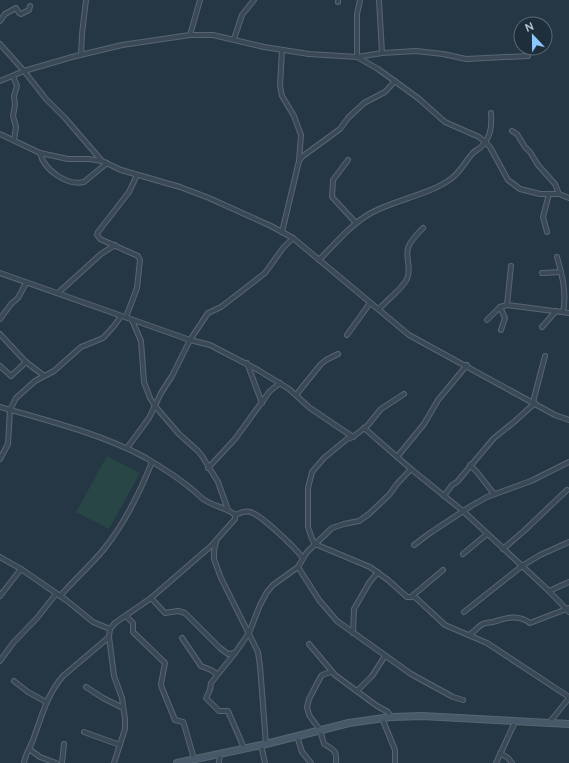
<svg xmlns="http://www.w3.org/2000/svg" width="569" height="763" viewBox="0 0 569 763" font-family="'DM Sans',sans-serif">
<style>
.green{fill:#274645}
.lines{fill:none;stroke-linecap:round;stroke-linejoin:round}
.street-casing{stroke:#586672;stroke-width:6}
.secondary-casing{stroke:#586672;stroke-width:8}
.street{stroke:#3a4955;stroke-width:4}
.secondary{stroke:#475868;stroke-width:6}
</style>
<rect width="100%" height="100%" fill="#253745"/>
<polygon class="green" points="107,456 140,473 109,529 76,512"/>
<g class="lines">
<g class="street-casing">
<g id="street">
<polyline points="360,0 357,14 357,57 382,53 416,51 443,54 466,59 528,56"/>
<polyline points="379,0 382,53"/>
<polyline points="338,2 338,0"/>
<polyline points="0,21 5,14 16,8 19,13 21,14 29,10 30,6"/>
<polyline points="190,35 200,0"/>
<polyline points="234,39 242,15 254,0"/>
<polyline points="0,44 24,71 46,99 65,118 102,161"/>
<polyline points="282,50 280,86 282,96 294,116 301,135 299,161"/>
<polyline points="81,54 82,34 86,0"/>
<polyline points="13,76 17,86 14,96 15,105 13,116 16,127 14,140"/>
<polyline points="0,81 24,71 72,57 122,45 190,35 213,35 264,47 309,54 357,57 378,69 418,98 445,122 479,137 485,142 490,147 508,180 520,189 540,194 559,194 569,198"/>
<polyline points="512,131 517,134 525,147 530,152 538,165 555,184 559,194"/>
<polyline points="0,134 40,153 68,159 89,159 102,161 121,170 180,187 209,198 271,226 293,238 409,335 555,415 569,420"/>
<path d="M40,153C44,170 67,186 84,182L107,163"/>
<polyline points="348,160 333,180 332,197 356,223"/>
<polyline points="282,232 299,161 303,156 340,129 348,118 364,103 385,92 395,81"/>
<polyline points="547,232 543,217 549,194"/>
<path d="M557,257C562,274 567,294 563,312"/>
<path d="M319,260C335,244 351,224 371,213C396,199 430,195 452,178C461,171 465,162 472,154C474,151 478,150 481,147C491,137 492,126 491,113"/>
<polyline points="0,273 190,340 210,345 258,370 289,389 310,408 353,437"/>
<polyline points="542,273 561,272"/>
<polyline points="58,293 101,254 115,245"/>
<polyline points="507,305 569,313"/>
<polyline points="500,307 505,318 501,330"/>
<path d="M379,309C387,300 402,289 407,279C412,267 405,259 408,248C410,241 418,233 423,228"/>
<polyline points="126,317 137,288 140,260 138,256 100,239 97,235 98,232 129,192 137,175"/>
<polyline points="0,319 11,304 18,298 26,283"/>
<polyline points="132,320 141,341 144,382 150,398 155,406 179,434 198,451 202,456 218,482 228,510"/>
<polyline points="487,320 500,307 507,305 511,266"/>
<polyline points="542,327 556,311"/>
<polyline points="0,334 26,362 43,375"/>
<polyline points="347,335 370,303"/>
<polyline points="247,363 262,403"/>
<polyline points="0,366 11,376 26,362"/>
<polyline points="404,394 381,409 368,425 353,437 347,439 324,458 312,472 308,488 308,527 312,539 315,544 370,567 388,580 407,597 413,597 416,598 445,625 487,643 569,697"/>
<polyline points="296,395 321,364 326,360 338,354"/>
<polyline points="533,402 545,356"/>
<path d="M0,407C47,420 104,435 146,458C163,468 179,478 194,491C197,493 200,497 203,499C212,506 228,508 235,515V519L211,546L151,598L115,623L110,629L109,637L114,676L122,698L125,719V729L114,763"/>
<polyline points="364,428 411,469 463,511 549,591 569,612"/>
<polyline points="127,448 149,418 161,393 172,376 190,340 208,313 221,307 265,273 283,248 293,238"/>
<polyline points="397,457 424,424 438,400 467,365"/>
<polyline points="0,459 8,444 10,410 16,398 35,381 54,371 81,347 103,338 114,326 121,316"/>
<polyline points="470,465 477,472 494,494"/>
<polyline points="208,468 235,439 270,391 280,383"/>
<polyline points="444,496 452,485 457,482 494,438 514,422 535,403"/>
<path d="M235,515C240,513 245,510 250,512C261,514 296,549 303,558"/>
<polyline points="216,542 214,551 214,559 221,578 258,652 260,666 266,744"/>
<polyline points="414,545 430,533 471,506 487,497 531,481 569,462"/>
<polyline points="503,549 525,530 567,490"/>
<polyline points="463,554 487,534"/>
<polyline points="0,557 21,569 66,600 93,622 110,629"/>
<polyline points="298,567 319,600 337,621 411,674 453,697 463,700"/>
<polyline points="549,591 569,582"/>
<polyline points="0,596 21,569"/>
<path d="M60,596C74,580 91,565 104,549C125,523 140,492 152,462"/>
<polyline points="411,597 443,570"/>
<polyline points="151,598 165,613 178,611 185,613 220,648 228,654 235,653 249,633 260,605 267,592 273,585 298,567 307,552 332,528 344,524 359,521 369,514 389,495 397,484 411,469"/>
<polyline points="464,612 522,566 540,555 569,542"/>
<polyline points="126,616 133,623 133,632 165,663 161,684 162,688 175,720 183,722 184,724 194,759"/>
<polyline points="353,633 354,609 369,583 378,572"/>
<path d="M469,635C474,632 477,628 481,625C485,622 489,623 493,622C506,618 518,614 530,623L569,608"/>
<polyline points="182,638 201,666 211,670 217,674"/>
<polyline points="309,644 335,675 377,706 388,712 391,717"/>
<polyline points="235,653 211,683 210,690 206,698 219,711 228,711 244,748"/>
<polyline points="0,661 13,643 37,618 56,594"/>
<path d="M331,672L322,675L320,678L309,699L307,707L309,715L320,730L324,744C334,750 337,750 336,763"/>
<polyline points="14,681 28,692 46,702"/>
<polyline points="86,687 103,698 123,708"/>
<polyline points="357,691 372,676 385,656"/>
<polyline points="382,718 395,750 395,763"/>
<polyline points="549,723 569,698"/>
<polyline points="84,732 120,745"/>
<polyline points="297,736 302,752 311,763"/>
<polyline points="261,745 265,763"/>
<polyline points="29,749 40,757 56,763"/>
<polyline points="500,753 508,758 512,763"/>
<path d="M24,763C25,755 30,748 33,740C42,716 46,696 63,676L109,637"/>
<polyline points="62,763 64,744"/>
<polyline points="219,763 220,753"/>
<polyline points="496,763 515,722"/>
</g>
</g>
<g class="secondary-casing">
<polyline id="secondary" points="177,763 266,744 349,723 391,717 422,716 569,724"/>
</g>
<use href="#street" class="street"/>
<use href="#secondary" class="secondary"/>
</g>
<g transform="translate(533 36) rotate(338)"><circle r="19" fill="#1e2e3a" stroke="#5b6a75"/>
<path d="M0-3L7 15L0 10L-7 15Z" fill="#8bc8ff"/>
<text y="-6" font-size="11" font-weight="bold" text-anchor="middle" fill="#b7c3ce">N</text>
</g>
</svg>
